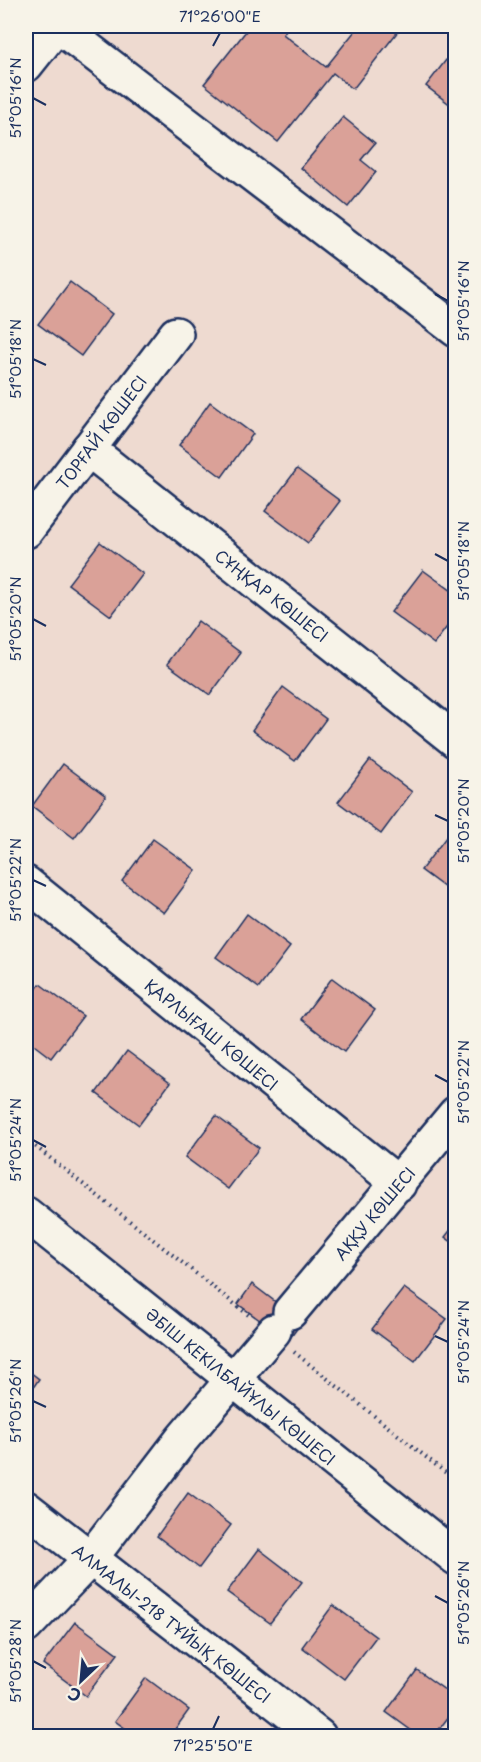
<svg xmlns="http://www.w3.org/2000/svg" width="481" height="1762" viewBox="0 0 481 1762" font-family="'Playpen Sans',sans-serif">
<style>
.building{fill:#daa198;stroke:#1b2f5e;stroke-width:1.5}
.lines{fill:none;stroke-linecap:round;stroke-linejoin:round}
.minor-casing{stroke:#1b2f5e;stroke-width:38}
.path{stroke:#1b2f5e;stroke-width:4;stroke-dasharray:1.5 4.5;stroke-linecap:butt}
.minor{stroke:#f7f3e8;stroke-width:33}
.ticks{fill:none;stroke:#1b2f5e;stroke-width:2}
.labels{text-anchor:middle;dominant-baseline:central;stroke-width:6;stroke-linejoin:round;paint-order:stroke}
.street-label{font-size:16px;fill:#1b2f5e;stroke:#f7f3e8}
.neatline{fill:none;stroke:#1b2f5e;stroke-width:2}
.ticks-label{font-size:15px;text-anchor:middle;fill:#1b2f5e}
</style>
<rect width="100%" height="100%" fill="#eedad0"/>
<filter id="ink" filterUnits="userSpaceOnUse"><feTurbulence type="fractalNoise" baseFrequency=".0167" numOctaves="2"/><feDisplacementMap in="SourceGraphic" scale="12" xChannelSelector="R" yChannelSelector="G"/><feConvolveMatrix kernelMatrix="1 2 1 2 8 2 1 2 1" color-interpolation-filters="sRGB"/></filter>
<g filter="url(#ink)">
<g class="building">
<polygon points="250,26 289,26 283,34 326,67 359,26 393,26 399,30 353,89 333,73 278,142 204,84"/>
<polygon points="446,60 456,67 456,109 426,86"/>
<polygon points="343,117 375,143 361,160 376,172 348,207 301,168"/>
<polygon points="70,282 112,314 81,356 38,324"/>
<polygon points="210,402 253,434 222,477 179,445"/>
<polygon points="297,469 340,501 308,543 265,511"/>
<polygon points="100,542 143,574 111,616 68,584"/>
<polygon points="423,570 456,594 456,615 434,644 391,612"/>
<polygon points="198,621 241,653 210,695 167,664"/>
<polygon points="283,687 326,719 295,761 252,730"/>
<polygon points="370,760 412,792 381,834 338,802"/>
<polygon points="63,764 106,796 74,838 32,806"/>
<polygon points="453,828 456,830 456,896 421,870"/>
<polygon points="153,839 196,870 164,913 122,881"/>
<polygon points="247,914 290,947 259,988 216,957"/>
<polygon points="332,978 375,1010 344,1052 301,1019"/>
<polygon points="40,984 83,1016 51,1058 26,1039 26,1003"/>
<polygon points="127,1051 170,1083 139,1125 96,1093"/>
<polygon points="216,1116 259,1148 228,1189 185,1157"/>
<polygon points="456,1223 456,1245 445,1237"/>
<polygon points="252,1284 302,1322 288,1341 238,1304"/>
<polygon points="404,1288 447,1319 415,1361 372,1329"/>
<polygon points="26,1369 39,1379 26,1398"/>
<polygon points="188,1493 231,1525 199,1568 157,1536"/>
<polygon points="259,1549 302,1582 270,1623 227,1592"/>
<polygon points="333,1605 376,1637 344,1679 302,1647"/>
<polygon points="75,1622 118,1654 86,1696 43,1664"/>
<polygon points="417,1670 456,1698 456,1707 434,1736 419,1736 386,1712"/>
<polygon points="146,1678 189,1710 170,1736 136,1736 115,1721"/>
</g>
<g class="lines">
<g class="minor-casing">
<g id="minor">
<polyline points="58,26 456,330"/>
<polyline points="26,65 57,26"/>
<polyline points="88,449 456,741"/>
<polyline points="26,531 176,334"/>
<polyline points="26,883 399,1184"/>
<polyline points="26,1214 456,1558"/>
<polyline points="290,1312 456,1113"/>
<polyline points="26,1508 319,1736"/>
<polyline points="26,1626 90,1559 182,1439 274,1331"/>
</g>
</g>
<g class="path">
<polyline points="26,1139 251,1317"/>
<polyline points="294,1352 456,1481"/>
</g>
<use href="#minor" class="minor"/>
</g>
</g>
<path class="ticks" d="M213,46L220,33M33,98L46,105M435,294L448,301M33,359L46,365M435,554L448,561M33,619L46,626M435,815L448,821M33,880L46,886M435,1075L448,1082M33,1140L46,1147M435,1336L448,1342M33,1401L46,1407M435,1596L448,1603M33,1661L46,1668M213,1729L219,1716"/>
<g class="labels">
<g class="street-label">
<text transform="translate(101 432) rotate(-53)">ТОРҒАЙ КӨШЕСІ</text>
<text transform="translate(272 595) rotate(38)">СҰҢҚАР КӨШЕСІ</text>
<text transform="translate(212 1034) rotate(39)">ҚАРЛЫҒАШ КӨШЕСІ</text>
<text transform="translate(374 1213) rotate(-50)">АҚҚУ КӨШЕСІ</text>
<text transform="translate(241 1386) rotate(39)">ӘБІШ КЕКІЛБАЙҰЛЫ КӨШЕСІ</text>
<text transform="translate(172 1623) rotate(38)">АЛМАЛЫ-218 ТҰЙЫҚ КӨШЕСІ</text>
</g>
</g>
<rect width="481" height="1762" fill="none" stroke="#f7f3e8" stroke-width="66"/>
<g transform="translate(81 1681) rotate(206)" stroke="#f7f3e8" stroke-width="4.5" paint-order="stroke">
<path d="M0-4.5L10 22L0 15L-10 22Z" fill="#1b2f5e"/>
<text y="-9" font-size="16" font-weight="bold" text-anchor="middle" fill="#1b2f5e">С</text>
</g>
<rect x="33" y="33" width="415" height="1696" class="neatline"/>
<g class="ticks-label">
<text x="220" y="22">71°26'00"E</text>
<text transform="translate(16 98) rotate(-90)" y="5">51°05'16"N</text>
<text transform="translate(464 301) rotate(-90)" y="5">51°05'16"N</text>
<text transform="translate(16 359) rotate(-90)" y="5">51°05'18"N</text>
<text transform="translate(464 561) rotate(-90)" y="5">51°05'18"N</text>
<text transform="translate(16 619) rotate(-90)" y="5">51°05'20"N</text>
<text transform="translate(464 821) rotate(-90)" y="5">51°05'20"N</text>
<text transform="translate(16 880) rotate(-90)" y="5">51°05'22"N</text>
<text transform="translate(464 1082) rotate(-90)" y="5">51°05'22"N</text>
<text transform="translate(16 1140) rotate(-90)" y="5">51°05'24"N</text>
<text transform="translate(464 1342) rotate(-90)" y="5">51°05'24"N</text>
<text transform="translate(16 1401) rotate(-90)" y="5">51°05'26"N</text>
<text transform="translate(464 1603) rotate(-90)" y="5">51°05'26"N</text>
<text transform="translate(16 1661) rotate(-90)" y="5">51°05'28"N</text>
<text x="213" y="1751">71°25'50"E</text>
</g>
</svg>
